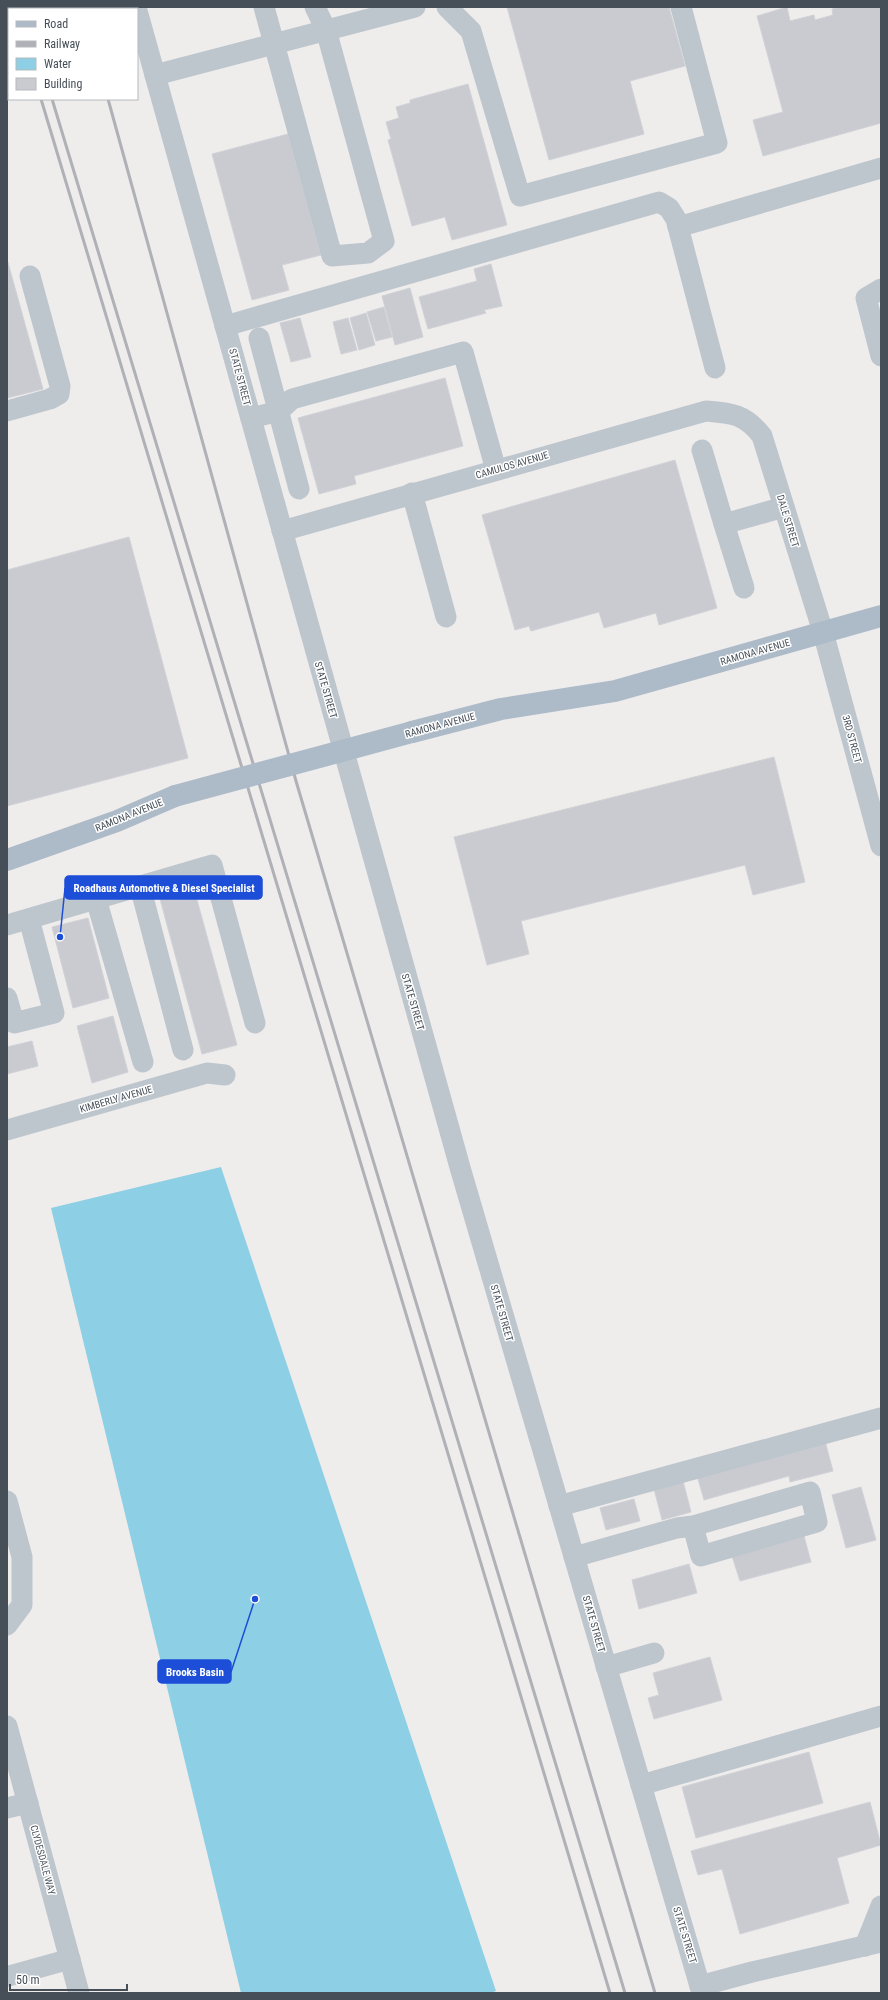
<svg xmlns="http://www.w3.org/2000/svg" width="888" height="2000" viewBox="0 0 888 2000" font-family="'Roboto Condensed',sans-serif">
<style>
.water{fill:#8dcfe4}
.building{fill:#cacbd1;stroke:#d0d2d7}
.lines{fill:none;stroke-linecap:round;stroke-linejoin:round}
.minor{stroke:#bec6cd;stroke-width:21}
.major{stroke:#adbbc9;stroke-width:22}
.rail{stroke:#afb1b6;stroke-width:3}
.major-bridge{stroke:#adbbc9;stroke-width:22}
.labels{text-anchor:middle;dominant-baseline:central;stroke-width:3;stroke-linejoin:round;paint-order:stroke}
.street-label{font-size:10px;fill:#464f58;stroke:#fff}
.leader{fill:none;stroke:#1d4ed8;stroke-width:1.5}
.callout-dot{fill:#1d4ed8;stroke:#fff;stroke-width:1.5}
.callout{fill:#1d4ed8;stroke:#1d4ed8;stroke-width:1.5}
.callout-label{font-size:11px;text-anchor:middle;font-weight:bold;fill:#fff}
</style>
<rect width="100%" height="100%" fill="#efecec"/>
<polygon class="water" points="221,1167 496,1991 490,1993 241,1993 51,1208"/>
<g class="building">
<polygon points="507,7 669,7 685,66 630,81 644,134 549,160"/>
<polygon points="787,7 790,21 814,15 815,20 833,15 832,9 840,7 881,7 881,123 763,156 753,120 783,112 757,16"/>
<polygon points="468,84 507,225 452,240 445,217 412,226 388,140 391,139 386,122 399,118 396,107 410,103 410,100"/>
<polygon points="288,134 321,255 282,265 289,290 252,300 212,154"/>
<polygon points="7,259 43,389 7,398"/>
<polygon points="491,264 502,306 484,310 486,313 428,329 419,297 477,281 474,269"/>
<polygon points="410,288 423,337 395,345 382,296"/>
<polygon points="384,307 392,337 376,341 367,312"/>
<polygon points="366,313 375,345 359,350 350,318"/>
<polygon points="300,318 311,357 291,362 280,323"/>
<polygon points="348,318 357,350 341,354 333,322"/>
<polygon points="445,378 463,446 354,476 356,484 319,494 298,418"/>
<polygon points="675,460 717,608 659,625 656,613 604,628 599,612 531,631 529,626 515,630 482,515"/>
<polygon points="129,537 188,758 7,806 7,570"/>
<polygon points="774,757 805,882 753,895 745,865 521,921 529,954 487,965 454,837"/>
<polygon points="194,889 237,1045 202,1054 160,899"/>
<polygon points="88,918 109,998 73,1008 52,927"/>
<polygon points="113,1016 128,1072 92,1083 77,1026"/>
<polygon points="32,1041 38,1066 7,1074 7,1047"/>
<polygon points="825,1441 833,1471 790,1482 789,1476 704,1500 696,1472"/>
<polygon points="682,1477 691,1512 662,1520 653,1485"/>
<polygon points="861,1487 876,1540 846,1548 832,1495"/>
<polygon points="634,1499 640,1521 606,1530 600,1508"/>
<polygon points="804,1536 811,1562 740,1581 732,1556"/>
<polygon points="689,1564 697,1593 639,1609 632,1580"/>
<polygon points="710,1657 722,1700 654,1719 648,1698 659,1695 653,1673"/>
<polygon points="809,1752 823,1803 696,1838 682,1787"/>
<polygon points="870,1802 881,1845 837,1858 849,1903 740,1934 722,1869 698,1875 691,1851"/>
</g>
<g class="lines">
<g class="minor">
<polyline points="136,7 461,1171 702,1993"/>
<polyline points="264,7 332,256 368,253 384,241 326,30 315,7"/>
<polyline points="447,7 471,31 520,196 717,143 681,7"/>
<polyline points="155,75 415,7"/>
<polyline points="678,227 881,168"/>
<polyline points="881,289 866,298 881,356"/>
<polyline points="225,326 659,202 669,208 676,219 715,368"/>
<polyline points="259,338 299,489"/>
<polyline points="7,411 50,399 59,394 60,386 30,276"/>
<polyline points="251,418 279,411 292,399 463,352 496,470"/>
<polyline points="702,450 724,524 784,507"/>
<polyline points="412,493 446,617"/>
<polyline points="724,524 744,588"/>
<path d="M282,531L706,411C732,413 745,414 762,436L823,632L881,846"/>
<polyline points="140,886 183,1050"/>
<polyline points="96,899 143,1062"/>
<polyline points="7,925 212,865 255,1023"/>
<polyline points="7,998 14,1023 54,1013 29,919"/>
<polyline points="7,1130 207,1073 225,1075"/>
<polyline points="7,1501 22,1557 22,1605 7,1625"/>
<polyline points="559,1506 881,1418"/>
<polyline points="574,1557 677,1528 693,1526 810,1492 817,1522 701,1556 693,1526"/>
<polyline points="606,1667 654,1653"/>
<polyline points="7,1726 79,1993"/>
<polyline points="641,1785 881,1716"/>
<polyline points="7,1808 28,1803"/>
<polyline points="865,1946 881,1906"/>
<polyline points="9,1976 70,1959"/>
<polyline points="700,1986 752,1972 881,1942"/>
</g>
<g class="major">
<polyline points="412,732 501,709 615,691 881,616"/>
<polyline points="7,860 117,821 175,796"/>
</g>
<g class="rail">
<polyline points="13,7 14,9"/>
<polyline points="24,7 25,9"/>
<polyline points="83,7 84,9"/>
<polyline points="41,99 610,1993"/>
<polyline points="52,99 625,1993"/>
<polyline points="108,99 296,781 655,1993"/>
</g>
<polyline class="major-bridge" points="175,796 412,732"/>
</g>
<g class="labels">
<g class="street-label">
<text transform="translate(240 377) rotate(75)">STATE STREET</text>
<text transform="translate(512 465) rotate(-16)">CAMULOS AVENUE</text>
<text transform="translate(788 521) rotate(73)">DALE STREET</text>
<text transform="translate(755 652) rotate(-16)">RAMONA AVENUE</text>
<text transform="translate(326 690) rotate(74)">STATE STREET</text>
<text transform="translate(440 725) rotate(-15)">RAMONA AVENUE</text>
<text transform="translate(852 739) rotate(75)">3RD STREET</text>
<text transform="translate(129 815) rotate(-22)">RAMONA AVENUE</text>
<text transform="translate(413 1002) rotate(74)">STATE STREET</text>
<text transform="translate(116 1099) rotate(-16)">KIMBERLY AVENUE</text>
<text transform="translate(502 1313) rotate(74)">STATE STREET</text>
<text transform="translate(594 1624) rotate(74)">STATE STREET</text>
<text transform="translate(43 1860) rotate(75)">CLYDESDALE WAY</text>
<text transform="translate(685 1935) rotate(73)">STATE STREET</text>
</g>
</g>
<path class="leader" d="M60 937L65 888M255 1599L231 1672"/>
<g class="callout-dot">
<circle cx="60" cy="937" r="4"/>
<circle cx="255" cy="1599" r="4"/>
</g>
<g class="callout">
<rect x="65" y="876" width="197" height="23" rx="4"/>
<rect x="158" y="1660" width="73" height="23" rx="4"/>
</g>
<g class="callout-label">
<text x="164" y="892">Roadhaus Automotive &amp; Diesel Specialist</text>
<text x="195" y="1676">Brooks Basin</text>
</g>
<rect width="888" height="2000" fill="none" stroke="#464f58" stroke-width="16"/>
<rect x="8" y="8" width="130" height="92" fill="#ffffff" stroke="#b5b9bc"/>
<rect x="16" y="21" width="20" height="6" fill="#adbbc9" stroke="#b5b9bc"/>
<text x="44" y="28" font-size="12" fill="#464f58">Road</text>
<rect x="16" y="41" width="20" height="6" fill="#afb1b6" stroke="#b5b9bc"/>
<text x="44" y="48" font-size="12" fill="#464f58">Railway</text>
<rect x="16" y="58" width="20" height="12" fill="#8dcfe4" stroke="#b5b9bc"/>
<text x="44" y="68" font-size="12" fill="#464f58">Water</text>
<rect x="16" y="78" width="20" height="12" fill="#cacbd1" stroke="#b5b9bc"/>
<text x="44" y="88" font-size="12" fill="#464f58">Building</text>
<path d="M10 1984v6h117v-6" fill="none" stroke="#464f58" stroke-width="2"/>
<text x="16" y="1984" font-size="12" fill="#464f58" stroke="#ffffff" stroke-width="3" paint-order="stroke">50 m</text>
</svg>
